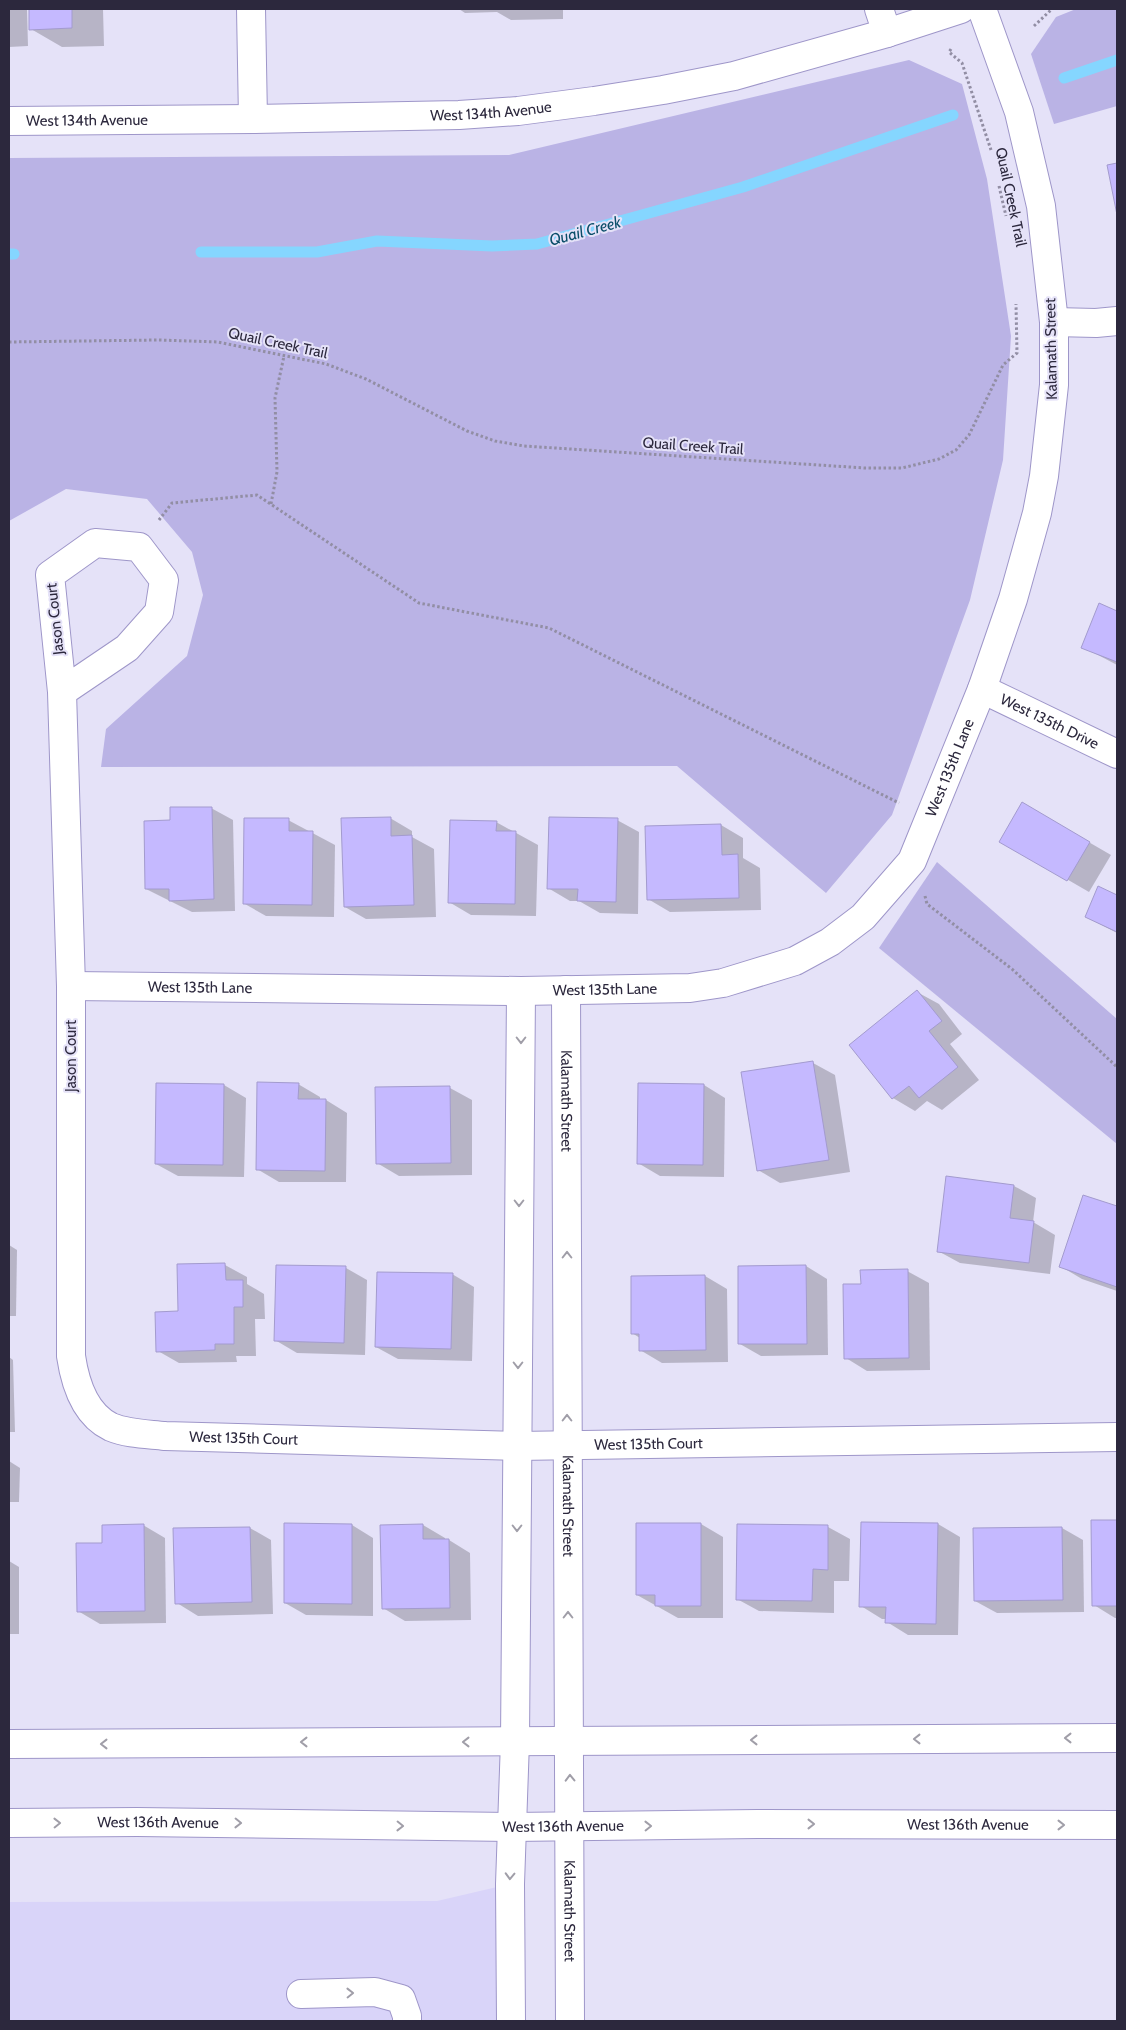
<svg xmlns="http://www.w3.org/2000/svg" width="1126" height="2030" viewBox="0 0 1126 2030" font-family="Cabin,sans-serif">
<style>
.built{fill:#d9d4f9}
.green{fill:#bab3e5}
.shadow{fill:#0003}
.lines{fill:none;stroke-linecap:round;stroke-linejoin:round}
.stream{stroke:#85d6ff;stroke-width:11}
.building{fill:#c5b9ff;stroke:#a39bce}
.minor-casing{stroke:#9e96c9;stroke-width:30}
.major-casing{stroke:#9e96c9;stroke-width:30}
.path{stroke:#928ea4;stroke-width:3;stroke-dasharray:2.5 2.5;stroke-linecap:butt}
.minor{stroke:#fff;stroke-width:28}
.major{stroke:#fff;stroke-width:28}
.oneway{stroke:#a09ea8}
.labels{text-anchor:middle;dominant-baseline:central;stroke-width:4;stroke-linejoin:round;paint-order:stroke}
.street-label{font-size:15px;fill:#2c283d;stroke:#e5e2f8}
.water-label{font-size:16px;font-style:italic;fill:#0a4e69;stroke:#e5e2f8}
</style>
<rect width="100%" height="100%" fill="#e5e2f8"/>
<polygon class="built" points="510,1884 511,2021 9,2021 9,1902 437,1901"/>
<g class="green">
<polygon points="1076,9 1117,9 1117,106 1054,124 1031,54 1056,17"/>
<polygon points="909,60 962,84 987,179 1011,336 1003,460 970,600 892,815 826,893 677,766 101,767 106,729 187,656 203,595 192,552 147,499 66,489 9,521 9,158 509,155"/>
<polygon points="937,862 1117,1019 1117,1144 879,948"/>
</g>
<g class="shadow">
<polygon points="9,9 103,9 104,46 62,47 31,29 30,9 27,9 28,46 9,47"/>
<polygon points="459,9 563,9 563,19 511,20 497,12 465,13"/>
<polygon points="1100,605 1117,612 1117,665 1083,647"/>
<polygon points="1023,804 1111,855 1089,892 1001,841"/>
<polygon points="211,808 233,820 235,911 192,912 146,889 171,821"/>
<polygon points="390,818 412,831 412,837 434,849 436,917 366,919 345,907"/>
<polygon points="288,820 335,845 334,917 266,916 245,904"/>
<polygon points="617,820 639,832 638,914 600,913 579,901 570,901 548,888"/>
<polygon points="496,822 538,845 536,916 471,915 449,902"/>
<polygon points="721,825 743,838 743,858 760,868 761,910 670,912 648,899 647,827"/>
<polygon points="1099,888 1117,896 1117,933 1086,917"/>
<polygon points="917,992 939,1004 962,1034 950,1044 979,1080 942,1110 927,1101 915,1111 893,1098 850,1045"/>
<polygon points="9,1059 10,1060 10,1081 9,1081"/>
<polygon points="813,1063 835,1075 850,1172 780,1183 758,1170"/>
<polygon points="298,1084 320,1097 320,1100 326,1100 347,1113 346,1182 279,1182 257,1169"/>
<polygon points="157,1085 224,1085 246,1098 244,1177 178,1176 156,1164"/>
<polygon points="704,1085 725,1098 724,1177 660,1176 638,1163"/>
<polygon points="450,1088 472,1100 472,1175 399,1176 377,1163"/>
<polygon points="947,1178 1014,1186 1036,1198 1033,1222 1055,1235 1050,1274 960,1263 938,1251"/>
<polygon points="1084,1196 1117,1207 1117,1291 1082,1279 1060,1266"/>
<polygon points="9,1245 17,1250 16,1316 9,1316"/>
<polygon points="225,1265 247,1277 247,1284 264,1294 265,1319 255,1319 256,1356 236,1356 237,1362 179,1363 158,1351 179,1312"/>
<polygon points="806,1266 827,1279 828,1355 761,1356 740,1344"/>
<polygon points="346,1268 367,1280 365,1355 297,1353 275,1340"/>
<polygon points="907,1271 929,1283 930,1370 867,1371 846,1358"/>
<polygon points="452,1274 474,1287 472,1361 398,1359 376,1347"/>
<polygon points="705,1276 727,1289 728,1362 662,1363 640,1350 640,1338 632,1333 632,1277"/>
<polygon points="9,1357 13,1360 15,1432 9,1432"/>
<polygon points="9,1461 20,1468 19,1502 9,1502"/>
<polygon points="1117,1521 1117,1618 1115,1618 1094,1605 1093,1522"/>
<polygon points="701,1524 723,1537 723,1618 678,1618 637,1595"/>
<polygon points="938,1524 960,1537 958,1635 908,1635 887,1622 887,1619 882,1619 861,1606"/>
<polygon points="143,1525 165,1538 166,1623 100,1624 78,1611 103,1544"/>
<polygon points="352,1525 373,1538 373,1616 306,1615 285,1603"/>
<polygon points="423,1525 445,1538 445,1540 449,1540 470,1553 471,1620 405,1621 383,1608 382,1526"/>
<polygon points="828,1527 850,1539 849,1581 834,1581 834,1613 759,1611 737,1599"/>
<polygon points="250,1528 271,1540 273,1614 198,1616 177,1603"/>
<polygon points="1062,1528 1083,1540 1084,1612 997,1613 975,1601"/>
<polygon points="9,1561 19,1567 19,1634 9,1634"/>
</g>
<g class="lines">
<g class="stream">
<polyline points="1064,78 1117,60"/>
<polyline points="201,252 317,252 377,241 492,246 537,244 743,187 953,115"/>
<polyline points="9,254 14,254"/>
</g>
</g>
<g class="building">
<polygon points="29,9 72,9 72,28 29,30"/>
<polygon points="1117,163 1117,215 1107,165"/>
<polygon points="1099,603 1117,611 1117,662 1081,648"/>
<polygon points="1022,802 1090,842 1067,881 999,842"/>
<polygon points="170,807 212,807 214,899 169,901 169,889 145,889 144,821 170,820"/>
<polygon points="391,817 391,836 412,835 414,905 344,907 341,818"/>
<polygon points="549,817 618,818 616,902 577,901 578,889 547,889"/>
<polygon points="244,818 289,818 289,831 313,831 312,905 243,904"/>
<polygon points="450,820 497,821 496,831 516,831 515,904 448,903"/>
<polygon points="721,824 722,855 738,854 739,898 647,900 645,826"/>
<polygon points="1098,886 1117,895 1117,932 1085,917"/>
<polygon points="917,990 942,1021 929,1031 958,1067 919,1098 909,1086 892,1099 849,1045"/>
<polygon points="813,1061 829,1160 757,1171 741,1072"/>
<polygon points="257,1082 299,1083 298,1099 326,1099 325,1171 256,1170"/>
<polygon points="156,1083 224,1084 223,1165 155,1164"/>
<polygon points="638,1083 704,1084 703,1165 637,1164"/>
<polygon points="450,1086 451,1163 376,1164 375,1087"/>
<polygon points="946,1176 1014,1185 1010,1218 1034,1221 1029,1263 937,1252"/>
<polygon points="1083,1195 1117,1206 1117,1287 1059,1267"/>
<polygon points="225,1263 226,1280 243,1280 243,1307 234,1307 234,1344 215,1344 215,1350 156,1352 155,1312 178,1311 177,1264"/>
<polygon points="276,1265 346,1266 344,1343 274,1341"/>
<polygon points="806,1265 807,1344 738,1344 738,1266"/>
<polygon points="908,1269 909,1358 844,1359 843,1284 861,1284 860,1270"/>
<polygon points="377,1272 453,1273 451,1349 375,1347"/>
<polygon points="705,1275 706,1350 639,1351 639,1334 631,1334 631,1276"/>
<polygon points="1091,1520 1117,1520 1117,1606 1092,1606"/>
<polygon points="861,1522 938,1523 936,1624 885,1623 886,1607 859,1607"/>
<polygon points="284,1523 352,1524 352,1604 284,1603"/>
<polygon points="636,1523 701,1523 701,1606 655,1606 655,1595 636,1595"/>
<polygon points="144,1524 145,1611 77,1612 76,1543 102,1543 102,1525"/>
<polygon points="423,1524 423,1539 449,1539 450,1608 382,1609 380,1525"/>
<polygon points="737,1524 828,1525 828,1570 813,1569 812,1601 736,1600"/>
<polygon points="250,1527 252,1602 175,1604 173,1528"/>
<polygon points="1062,1527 1063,1600 974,1601 973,1528"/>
</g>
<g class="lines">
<g class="minor-casing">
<g id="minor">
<polyline points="251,9 253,119"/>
<polyline points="879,9 887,33"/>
<path id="s1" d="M9,121L253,119L459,115L518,111L594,101L663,90L734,76L887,33L961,9"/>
<polyline points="1054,322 1096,323 1117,321"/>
<path id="s2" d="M982,689L1117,754"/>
<path id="s3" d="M62,692L50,575L95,543L139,547L164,580L159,612L127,648L62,692L71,986V1356C75,1383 84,1414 111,1427C128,1434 147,1434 165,1436L517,1446L1117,1437"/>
<path id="s4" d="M71,986L521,991L690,988L723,983L795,961L830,942L863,917L912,861L982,689L1013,599L1037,513L1044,476L1054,385V322L1041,206L1019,112L982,9"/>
<path id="s5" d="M566,990L570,2021"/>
<polyline points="301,1994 375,1992 401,1999 407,2016 407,2021"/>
<polyline points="511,2021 510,1884 515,1741 521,991"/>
</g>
</g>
<g class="major-casing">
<g id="major">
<polyline points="9,1744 1117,1738"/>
<path id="s6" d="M9,1823L137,1822L512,1827L757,1824L1117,1825"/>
</g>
</g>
<g class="path">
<polyline points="1034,26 1052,9"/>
<polyline points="951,49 949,52 962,63 991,150"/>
<polyline points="999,186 1006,216"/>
<polyline points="9,342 158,340 218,342 326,364 366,379 467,431 495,441 524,446 865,468 902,468 939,459 956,450 969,435 1003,365 1017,353 1016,304"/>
<polyline points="271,504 277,472 275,398 284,356"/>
<polyline points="159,520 172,503 257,495 419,603 549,628 899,803"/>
<polyline points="925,896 927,904 1012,969 1117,1067"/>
</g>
<use href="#minor" class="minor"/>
<use href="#major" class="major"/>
</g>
<defs><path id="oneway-chevron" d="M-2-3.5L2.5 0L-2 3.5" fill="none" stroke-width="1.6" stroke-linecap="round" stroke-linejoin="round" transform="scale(1.25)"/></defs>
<g class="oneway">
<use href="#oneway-chevron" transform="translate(521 1040) rotate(90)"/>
<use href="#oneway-chevron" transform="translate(519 1203) rotate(90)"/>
<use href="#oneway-chevron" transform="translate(567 1255) rotate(-90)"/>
<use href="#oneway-chevron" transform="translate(518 1365) rotate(90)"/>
<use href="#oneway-chevron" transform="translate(567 1418) rotate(-90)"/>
<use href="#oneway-chevron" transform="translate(517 1528) rotate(90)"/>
<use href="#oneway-chevron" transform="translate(568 1615) rotate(-90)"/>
<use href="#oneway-chevron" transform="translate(1068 1738) rotate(180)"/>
<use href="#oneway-chevron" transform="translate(917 1739) rotate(180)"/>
<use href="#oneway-chevron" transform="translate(754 1740) rotate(180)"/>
<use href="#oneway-chevron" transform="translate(304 1742) rotate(180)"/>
<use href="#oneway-chevron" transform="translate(466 1742) rotate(180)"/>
<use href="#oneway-chevron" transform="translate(104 1744) rotate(180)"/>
<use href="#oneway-chevron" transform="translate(570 1778) rotate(-91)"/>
<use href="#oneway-chevron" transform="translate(57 1823) rotate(-1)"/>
<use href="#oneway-chevron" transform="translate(238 1823) rotate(1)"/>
<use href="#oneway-chevron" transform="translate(811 1824)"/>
<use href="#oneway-chevron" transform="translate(1061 1825)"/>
<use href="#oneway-chevron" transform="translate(400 1826) rotate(1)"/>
<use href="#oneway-chevron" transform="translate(648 1826) rotate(-1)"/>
<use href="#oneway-chevron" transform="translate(510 1876) rotate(92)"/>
<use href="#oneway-chevron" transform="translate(350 1993) rotate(-1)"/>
</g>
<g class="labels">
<g class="street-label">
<text stroke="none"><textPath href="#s1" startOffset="482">West 134th Avenue</textPath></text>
<text stroke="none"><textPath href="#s1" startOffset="78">West 134th Avenue</textPath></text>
<text transform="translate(1011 197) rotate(78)">Quail Creek Trail</text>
<text transform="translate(278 343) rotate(12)">Quail Creek Trail</text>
<text transform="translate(1051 349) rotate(-91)">Kalamath Street</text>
<text transform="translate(693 446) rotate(4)">Quail Creek Trail</text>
<text transform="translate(55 619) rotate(-96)">Jason Court</text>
<text stroke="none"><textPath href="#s2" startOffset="75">West 135th Drive</textPath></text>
<text stroke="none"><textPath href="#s4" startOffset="984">West 135th Lane</textPath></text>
<text stroke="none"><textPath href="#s4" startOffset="129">West 135th Lane</textPath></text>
<text stroke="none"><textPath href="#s4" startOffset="534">West 135th Lane</textPath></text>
<text transform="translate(71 1056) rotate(-90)">Jason Court</text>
<text stroke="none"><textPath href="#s5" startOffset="111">Kalamath Street</textPath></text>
<text stroke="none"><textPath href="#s3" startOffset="1300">West 135th Court</textPath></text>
<text stroke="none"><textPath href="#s3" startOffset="1705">West 135th Court</textPath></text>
<text stroke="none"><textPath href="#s5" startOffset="516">Kalamath Street</textPath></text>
<text stroke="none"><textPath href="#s6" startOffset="149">West 136th Avenue</textPath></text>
<text stroke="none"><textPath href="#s6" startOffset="959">West 136th Avenue</textPath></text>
<text stroke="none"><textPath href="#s6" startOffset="554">West 136th Avenue</textPath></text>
<text stroke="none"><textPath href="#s5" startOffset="921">Kalamath Street</textPath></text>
</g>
<g class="water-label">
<text transform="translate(585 231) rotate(-15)">Quail Creek</text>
</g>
</g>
<rect width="1126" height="2030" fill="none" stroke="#2c283d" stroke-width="20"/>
</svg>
